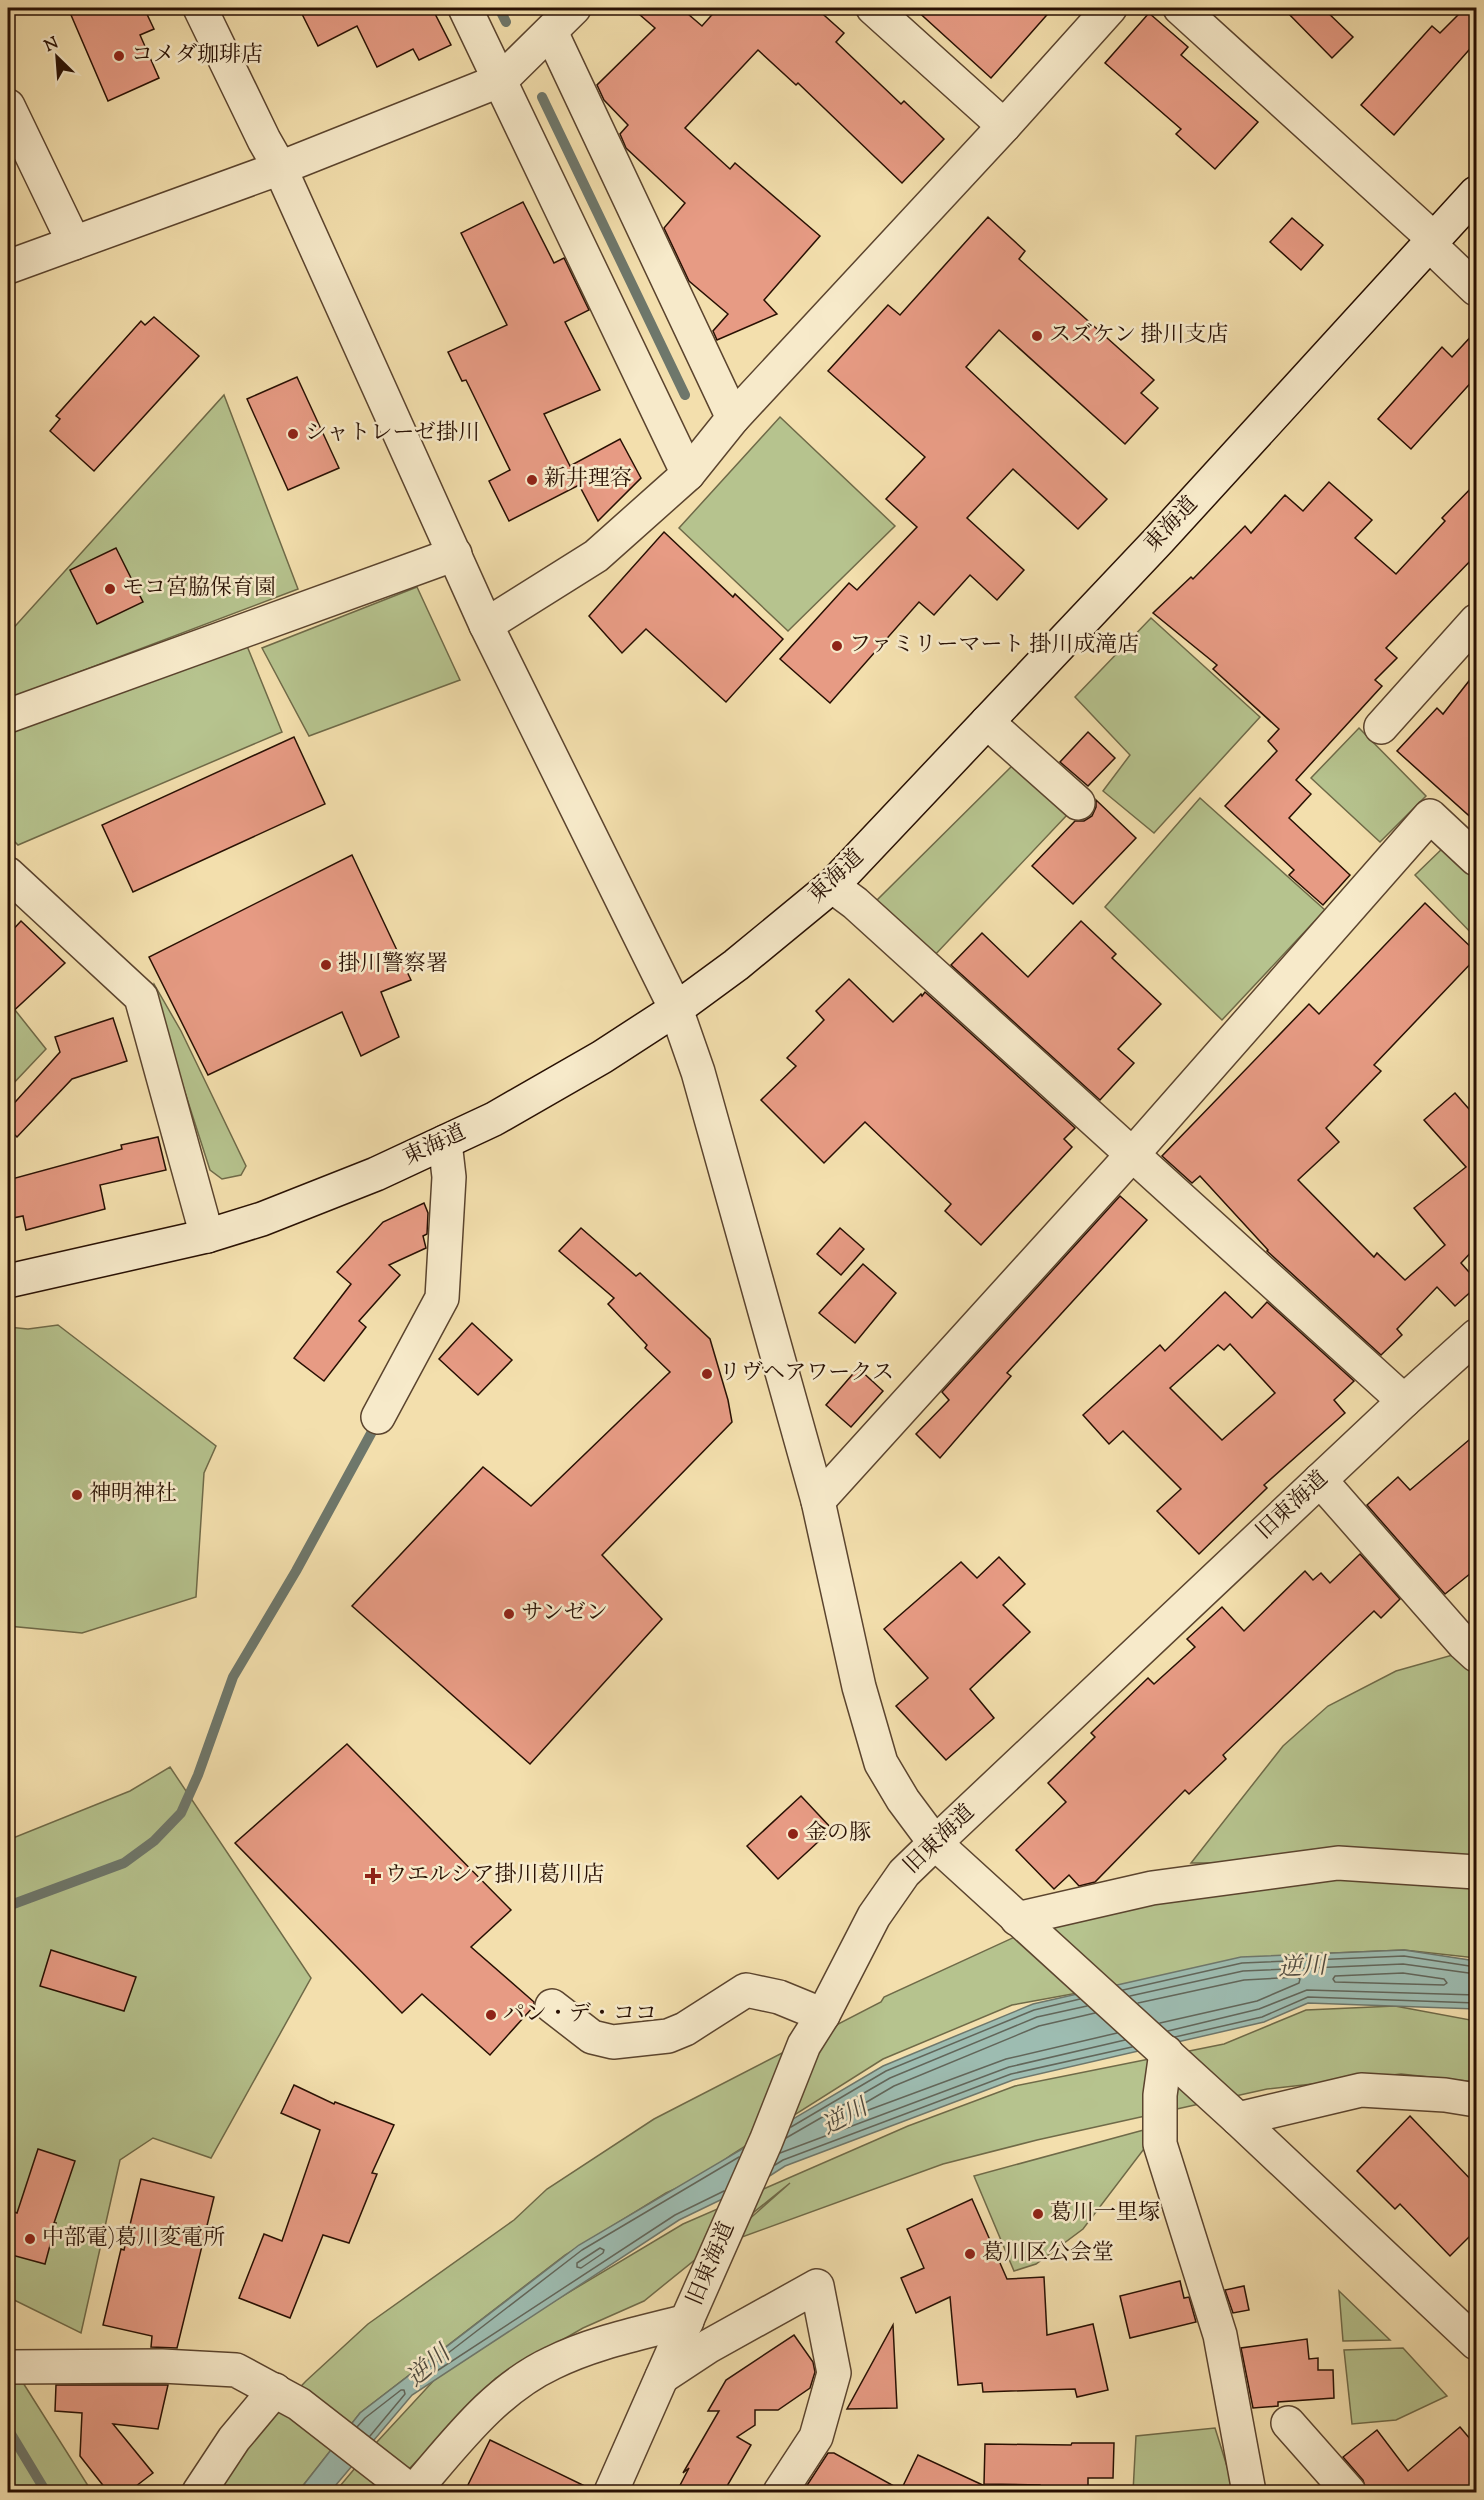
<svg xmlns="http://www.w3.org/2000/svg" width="1484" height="2500" viewBox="0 0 1484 2500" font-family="'Sorts Mill Goudy','Noto Serif JP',serif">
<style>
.green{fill:#b6c38e;stroke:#6f6a48;stroke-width:1.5}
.water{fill:#9dbcb1;stroke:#6e776b;stroke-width:1.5}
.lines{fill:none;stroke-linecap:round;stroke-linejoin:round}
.shore{stroke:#62665a;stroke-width:1.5}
.stream{stroke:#6e776b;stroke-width:10}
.building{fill:#e79b84;stroke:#281003;stroke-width:1.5;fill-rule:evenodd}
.minor-casing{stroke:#5b442e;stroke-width:36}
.tertiary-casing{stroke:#5b442e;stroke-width:36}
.secondary-casing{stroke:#281003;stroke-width:36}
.minor{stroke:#f7eaca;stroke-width:33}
.tertiary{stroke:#f7eaca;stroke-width:33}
.secondary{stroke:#f7eaca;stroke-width:33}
.poi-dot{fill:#8f2418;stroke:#f7eaca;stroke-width:2}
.labels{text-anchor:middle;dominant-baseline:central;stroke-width:5;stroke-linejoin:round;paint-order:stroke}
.poi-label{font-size:22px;fill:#281003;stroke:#f7eaca;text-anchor:start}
.street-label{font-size:22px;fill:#281003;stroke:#f7eaca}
.water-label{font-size:24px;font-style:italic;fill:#514c40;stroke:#f7eaca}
</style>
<rect width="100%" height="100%" fill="#f3dfad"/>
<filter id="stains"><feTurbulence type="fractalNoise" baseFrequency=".00333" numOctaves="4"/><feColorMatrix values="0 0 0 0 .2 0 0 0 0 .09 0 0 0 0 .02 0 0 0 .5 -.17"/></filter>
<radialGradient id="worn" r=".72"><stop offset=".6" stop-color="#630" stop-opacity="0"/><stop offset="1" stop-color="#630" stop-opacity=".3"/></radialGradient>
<g class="green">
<polygon points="224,395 298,589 8,699 8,634"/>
<polygon points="780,417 895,526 788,631 679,528"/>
<polygon points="417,587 460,680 309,736 262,648"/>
<polygon points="1151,618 1260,717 1154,833 1103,791 1130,755 1075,697"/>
<polygon points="247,646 282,732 18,845 8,835 8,721"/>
<polygon points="1359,728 1426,796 1380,842 1311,778"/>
<polygon points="1015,763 1067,815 932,958 871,906"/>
<polygon points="1200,798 1325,910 1222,1020 1105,907"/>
<polygon points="1445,846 1476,878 1476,938 1415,875"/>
<polygon points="154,984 181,1031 246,1166 241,1175 222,1179 210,1170 152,990"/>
<polygon points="15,1010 46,1049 8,1089 8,1019"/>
<polygon points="58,1325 216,1446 204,1473 196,1597 82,1633 8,1626 8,1327 28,1329"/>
<polygon points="1456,1654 1476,1667 1476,1863 1191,1863 1283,1746 1328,1706 1396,1671"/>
<polygon points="170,1767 311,1978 211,2158 153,2138 120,2160 81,2333 8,2297 8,1840 130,1791"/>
<polygon points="1224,1879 1476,1879 1476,1958 1404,1950 1286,1955 1012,2005 883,2059 731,2155 701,2177 666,2193 565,2255 360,2413 298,2492 213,2492 250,2439 306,2381 368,2324 514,2220 547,2189 654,2119 881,2002 884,1997 1091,1902"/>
<polygon points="1395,2006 1476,2021 1476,2082 1401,2074 1267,2089 1037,2140 943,2164 720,2245 790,2183 644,2301 583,2328 496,2378 387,2492 335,2492 376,2443 449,2364 683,2224 908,2126 1015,2086 1224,2044 1306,2010"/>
<polygon points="1151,2128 1150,2141 1083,2229 1036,2264 1014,2271 974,2176"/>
<polygon points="1339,2291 1390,2340 1343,2341"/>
<polygon points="1403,2348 1447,2396 1396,2420 1352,2424 1344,2350"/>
<polygon points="8,2359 92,2492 8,2492"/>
<polygon points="1215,2428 1235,2492 1133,2492 1136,2436"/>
</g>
<polygon class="water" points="1404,1950 1476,1961 1476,2009 1308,2003 1264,2022 1013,2080 785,2166 768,2177 679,2220 412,2395 330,2492 298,2492 360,2413 579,2245 883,2066 1033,2004 1241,1957"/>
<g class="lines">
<g class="shore">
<polygon points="1403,1973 1444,1979 1447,1983 1444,1985 1335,1982 1333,1979 1335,1976"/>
<polyline points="1123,1990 1242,1963 1404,1956 1476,1967"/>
<polyline points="1130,1996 1243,1971 1403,1964 1476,1974"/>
<polyline points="1138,2003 1244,1980 1297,1977 1300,1979 1299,1983 1257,2001 1160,2023"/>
<polyline points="1095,2013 1039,2026 894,2086 853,2110 851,2114 855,2115 1006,2059 1117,2033"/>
<polyline points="1168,2031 1259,2009 1307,1990 1476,1995"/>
<polyline points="1175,2037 1262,2017 1308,1997 1476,2003"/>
<polyline points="791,2127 886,2071 1034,2010 1080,1999"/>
<polyline points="786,2138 890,2078 1037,2017 1087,2006"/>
<polyline points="780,2153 1009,2067 1125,2040"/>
<polyline points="775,2165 783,2160 1011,2074 1132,2047"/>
<polyline points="724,2191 675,2215 420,2382 416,2381 417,2377 582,2250 739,2157"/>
<polygon points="600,2248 604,2250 603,2253 581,2268 577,2267 577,2263"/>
<polyline points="357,2427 365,2418 401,2390 404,2390 405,2394 370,2436"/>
</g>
<g class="stream">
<polyline points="499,8 506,22"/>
<polyline points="542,97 685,395"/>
<polyline points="8,1906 124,1863 154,1841 181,1813 198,1775 233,1677 296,1571 374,1428"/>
<polyline points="8,2429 46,2492"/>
</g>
</g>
<g class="building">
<polygon points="68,8 144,8 154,29 140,35 159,78 108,101"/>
<polygon points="299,8 432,8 451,45 419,60 413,49 377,67 357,26 318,46"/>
<polygon points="632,8 681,8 702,26 718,8 816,8 844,33 836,42 901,104 904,101 944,139 902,183 798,83 796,85 758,50 685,128 730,169 735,163 820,236 764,300 777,314 717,340 713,331 728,314 689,281 664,228 685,203 626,148 620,134 628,125 604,100 597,85 655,28"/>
<polygon points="914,8 1053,8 991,78"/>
<polygon points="1283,8 1323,8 1353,37 1332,58"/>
<polygon points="1465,8 1476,8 1476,42 1394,135 1361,105 1432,26 1440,33"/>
<polygon points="1149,13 1188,47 1181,55 1258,122 1215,169 1176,134 1181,129 1105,63"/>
<polygon points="523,202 554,263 564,258 589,310 565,322 600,390 544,414 570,466 620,439 641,478 598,521 579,485 509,521 489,481 510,470 466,380 462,381 448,352 507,325 461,233"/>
<polygon points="988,217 1025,251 1019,259 1154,380 1141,393 1158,408 1125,444 999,330 966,367 1107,499 1078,529 1013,469 967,518 1024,570 997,600 970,575 934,615 919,602 830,703 780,659 849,583 857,590 917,527 886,499 925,457 828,371 888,305 900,315"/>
<polygon points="1292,218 1323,245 1301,270 1270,242"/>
<polygon points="154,317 199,356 94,471 50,431 60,419 56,416 141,321 145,325"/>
<polygon points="1476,331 1476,377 1411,449 1378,419 1442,347 1452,357"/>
<polygon points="297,377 339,468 288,490 247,399"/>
<polygon points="1329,482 1372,520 1355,538 1396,574 1445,521 1442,518 1476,483 1476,555 1386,648 1397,658 1375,680 1382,686 1296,780 1311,794 1289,818 1350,875 1323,905 1289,875 1294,870 1225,806 1277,751 1268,741 1279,729 1213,669 1217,665 1153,613 1191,577 1193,579 1245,526 1251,533 1285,495 1303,511"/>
<polygon points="664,532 733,597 735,594 783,639 726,702 646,629 622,653 589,616"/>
<polygon points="116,548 143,602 97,624 70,570"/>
<polygon points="1476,672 1476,822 1397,751 1437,708 1443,714"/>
<polygon points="1088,732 1115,758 1088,786 1060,762"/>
<polygon points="294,737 325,804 133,892 102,825"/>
<polygon points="1096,800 1136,838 1073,904 1032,866 1075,821 1084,821 1092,816 1096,807"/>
<polygon points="352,855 411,980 381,992 399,1037 361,1056 342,1012 208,1075 149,957"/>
<polygon points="1425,903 1476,952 1476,958 1374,1065 1381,1071 1326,1128 1339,1142 1298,1180 1374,1257 1377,1253 1405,1280 1445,1245 1414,1208 1466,1167 1424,1120 1455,1093 1476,1117 1476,1247 1461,1263 1476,1280 1476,1287 1455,1306 1437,1287 1397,1329 1402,1335 1381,1355 1267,1251 1268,1250 1200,1176 1192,1183 1162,1156 1309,1004 1319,1014"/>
<polygon points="21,921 65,963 8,1016 8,935"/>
<polygon points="1081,921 1116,954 1112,958 1161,1004 1118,1049 1134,1063 1100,1100 951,965 982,933 1028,977"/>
<polygon points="849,979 893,1022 921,994 922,996 925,992 1075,1128 1064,1139 1072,1147 981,1245 945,1211 951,1204 865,1122 824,1163 761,1100 796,1066 787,1058 824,1020 816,1011"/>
<polygon points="113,1018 127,1061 72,1079 17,1137 8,1128 8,1110 60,1052 55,1037"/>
<polygon points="158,1137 166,1170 100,1185 105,1209 26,1230 23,1216 8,1219 8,1180 122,1149 121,1145"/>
<polygon points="1120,1196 1147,1220 1007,1373 1011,1376 940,1458 916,1434 949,1400 942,1392"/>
<polygon points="424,1203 428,1213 427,1234 423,1236 426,1248 389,1265 400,1275 359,1321 366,1327 324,1381 294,1358 351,1284 337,1272 383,1222"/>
<polygon points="581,1228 636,1276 640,1273 710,1339 728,1400 732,1422 602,1555 662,1619 530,1764 352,1606 483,1467 531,1506 670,1372 645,1348 647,1345 608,1304 614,1298 559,1251"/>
<polygon points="840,1228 864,1249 841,1275 817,1254"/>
<polygon points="863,1264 896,1293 855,1343 819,1313"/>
<path d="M1225,1292L1252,1318L1267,1302L1354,1381L1334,1400L1345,1413L1264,1485L1267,1488L1199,1554L1157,1511L1181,1489L1123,1431L1109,1444L1083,1415L1160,1345L1165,1351ZM1230,1344L1275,1393L1222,1440L1170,1388L1218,1345L1224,1350Z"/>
<polygon points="472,1323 512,1360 478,1395 439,1359"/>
<polygon points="858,1368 883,1391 851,1427 826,1405"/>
<polygon points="1476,1434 1476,1569 1445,1594 1367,1505 1398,1477 1410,1490"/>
<polygon points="1360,1554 1400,1599 1381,1618 1374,1611 1223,1755 1226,1759 1189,1794 1185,1790 1095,1882 1079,1886 1069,1875 1054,1889 1016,1850 1066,1802 1048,1783 1095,1737 1091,1733 1148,1678 1154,1684 1195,1647 1187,1639 1222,1607 1244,1631 1305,1571 1313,1580 1321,1573 1330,1583"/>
<polygon points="999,1557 1025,1584 1003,1605 1030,1632 970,1689 994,1718 946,1760 896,1706 928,1678 884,1629 961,1562 977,1578"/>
<polygon points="347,1744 511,1910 471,1947 534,2002 534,2006 490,2055 422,1994 402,2013 235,1843"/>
<polygon points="801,1796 832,1829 778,1879 747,1846"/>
<polygon points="51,1950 136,1977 124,2011 40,1986"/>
<polygon points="294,2085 334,2104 335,2102 394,2125 372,2173 377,2174 349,2243 323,2235 290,2318 239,2298 264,2234 282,2241 320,2130 281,2113"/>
<polygon points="1410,2116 1476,2185 1476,2230 1450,2256 1400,2204 1395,2209 1357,2171"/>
<polygon points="38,2149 75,2161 54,2223 56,2223 45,2264 8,2254 8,2210 17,2213"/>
<polygon points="141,2179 214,2197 177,2348 151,2347 152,2336 103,2325 121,2249 124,2250"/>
<polygon points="972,2199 1007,2279 1044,2277 1047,2335 1093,2324 1108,2390 1077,2397 1075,2389 983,2392 982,2383 958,2385 950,2297 916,2313 901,2278 924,2268 907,2229"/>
<polygon points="1180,2281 1184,2298 1189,2297 1196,2322 1130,2338 1120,2296"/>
<polygon points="1244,2286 1249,2310 1233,2313 1225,2290"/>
<polygon points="893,2325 897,2408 847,2409"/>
<polygon points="794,2335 813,2362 815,2372 810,2388 778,2410 755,2410 755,2425 737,2437 751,2445 723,2493 676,2493 689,2468 683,2473 719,2411 708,2411 726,2380"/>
<polygon points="1307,2339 1309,2359 1318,2358 1318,2370 1333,2370 1334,2398 1278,2402 1278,2406 1253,2408 1241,2348"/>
<polygon points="56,2385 168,2385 158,2429 113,2424 153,2473 127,2493 109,2493 80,2456 82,2413 55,2411"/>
<polygon points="1460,2427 1476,2446 1476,2493 1367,2493 1363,2480 1343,2457 1377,2430 1408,2471"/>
<polygon points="490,2440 593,2490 593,2493 464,2493"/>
<polygon points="1072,2443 1114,2443 1113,2478 1088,2478 1088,2493 1040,2493 1040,2485 984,2484 985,2444 1071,2445"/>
<polygon points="828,2453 834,2453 901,2490 918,2455 1000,2493 802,2493"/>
</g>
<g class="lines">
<g class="minor-casing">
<g id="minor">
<polyline points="465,8 688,474"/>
<polyline points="873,8 1004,126"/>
<polyline points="551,32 733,418"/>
<polyline points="8,106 74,243"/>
<polyline points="1430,245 1476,289"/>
<polyline points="486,625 596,556 688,474 733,418 1004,126 1110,8"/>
<polyline points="8,716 455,554"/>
<polyline points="987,722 1078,803"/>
<polyline points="1381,727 1476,621"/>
<polyline points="8,874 141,997 207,1236"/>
<polyline points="832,886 855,903 1404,1401"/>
<polyline points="378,1417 442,1298 449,1177 445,1142"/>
<polyline points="1320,1480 1464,1644 1476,1655"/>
<polyline points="818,1501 1131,1156 1430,816 1476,859"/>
<polyline points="935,1843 1404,1401 1476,1336"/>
<polyline points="1017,1919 1152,1888 1338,1863 1476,1872"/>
<polyline points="1166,2052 1160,2095 1160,2144 1220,2335 1249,2492"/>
<polyline points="1238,2119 1361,2090 1445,2095 1476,2100"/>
<polyline points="8,2367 162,2366 236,2370 299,2404 412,2492"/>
<polyline points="662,2377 709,2346 817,2286 834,2373 816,2437 780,2492"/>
<polyline points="1288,2423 1349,2492"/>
<polyline points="199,2492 234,2439 275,2390"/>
<path d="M413,2492C454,2445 494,2390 552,2363C594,2342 642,2333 687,2321"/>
</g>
</g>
<g class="tertiary-casing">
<g id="tertiary">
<polyline points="200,8 264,140 280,168 486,625 676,1009 698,1072 818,1501 859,1687 881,1763 903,1800 935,1843 1238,2119 1476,2343"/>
<polyline points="1180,8 1435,240"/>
<polyline points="8,267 280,168 501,80 574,8"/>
<polyline points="552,2006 592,2037 613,2042 668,2036 685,2029 746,1990 779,1997 823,2015"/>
<polyline points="611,2492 766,2141 804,2045 823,2015 874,1916 904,1873 935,1843"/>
</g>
</g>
<g class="secondary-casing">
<polyline id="secondary" points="8,1281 207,1236 262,1219 376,1174 494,1119 602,1057 676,1009 736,965 832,886 1158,541 1476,193"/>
</g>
<use href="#minor" class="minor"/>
<use href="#tertiary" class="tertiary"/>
<use href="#secondary" class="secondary"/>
</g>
<g class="poi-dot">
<circle cx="119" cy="56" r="6"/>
<circle cx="1037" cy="336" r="6"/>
<circle cx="293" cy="434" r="6"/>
<circle cx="532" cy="480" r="6"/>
<circle cx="110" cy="589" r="6"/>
<circle cx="837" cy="646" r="6"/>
<circle cx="326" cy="965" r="6"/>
<circle cx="707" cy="1374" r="6"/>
<circle cx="77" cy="1495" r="6"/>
<circle cx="509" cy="1614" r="6"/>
<circle cx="793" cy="1834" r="6"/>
<path d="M370 1867h6v6h6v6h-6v6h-6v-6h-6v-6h6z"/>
<circle cx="491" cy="2015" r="6"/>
<circle cx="1038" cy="2214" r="6"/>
<circle cx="30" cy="2239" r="6"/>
<circle cx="970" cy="2254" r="6"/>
</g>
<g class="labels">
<g class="poi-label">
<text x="131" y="56">コメダ珈琲店</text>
<text x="1049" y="336">スズケン 掛川支店</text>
<text x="305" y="434">シャトレーゼ掛川</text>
<text x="544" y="480">新井理容</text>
<text x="122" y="589">モコ宮脇保育園</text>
<text x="849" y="646">ファミリーマート 掛川成滝店</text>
<text x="338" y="965">掛川警察署</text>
<text x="719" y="1374">リヴヘアワークス</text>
<text x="89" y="1495">神明神社</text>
<text x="521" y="1614">サンゼン</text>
<text x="805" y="1834">金の豚</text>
<text x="385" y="1876">ウエルシア掛川葛川店</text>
<text x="503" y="2015">パン・デ・ココ</text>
<text x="1050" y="2214">葛川一里塚</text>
<text x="42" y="2239">中部電)葛川変電所</text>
<text x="982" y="2254">葛川区公会堂</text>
</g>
<g class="street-label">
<text transform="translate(1172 525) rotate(-47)">東海道</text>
<text transform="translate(837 877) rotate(-44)">東海道</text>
<text transform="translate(435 1146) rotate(-25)">東海道</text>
<text transform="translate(1293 1506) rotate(-43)">旧東海道</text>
<text transform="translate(940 1840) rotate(-44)">旧東海道</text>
<text transform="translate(712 2264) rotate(-67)">旧東海道</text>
</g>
<g class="water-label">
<text transform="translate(1302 1968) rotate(-3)">逆川</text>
<text transform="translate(845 2118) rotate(-28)">逆川</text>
<text transform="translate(429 2367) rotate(-41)">逆川</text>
</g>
</g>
<rect width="1484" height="2500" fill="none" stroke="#f3dfad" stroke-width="30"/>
<rect x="9" y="9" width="1466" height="2482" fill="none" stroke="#281003" stroke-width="3"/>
<rect x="15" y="15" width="1454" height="2470" fill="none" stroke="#281003" stroke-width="1.5"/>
<g transform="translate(57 57) rotate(335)" stroke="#f7eaca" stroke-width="4.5" paint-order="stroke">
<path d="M0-4.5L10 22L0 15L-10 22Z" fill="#281003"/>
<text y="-9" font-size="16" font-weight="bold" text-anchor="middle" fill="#281003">N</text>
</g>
<rect width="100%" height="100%" filter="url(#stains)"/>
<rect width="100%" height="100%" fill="url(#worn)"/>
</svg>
